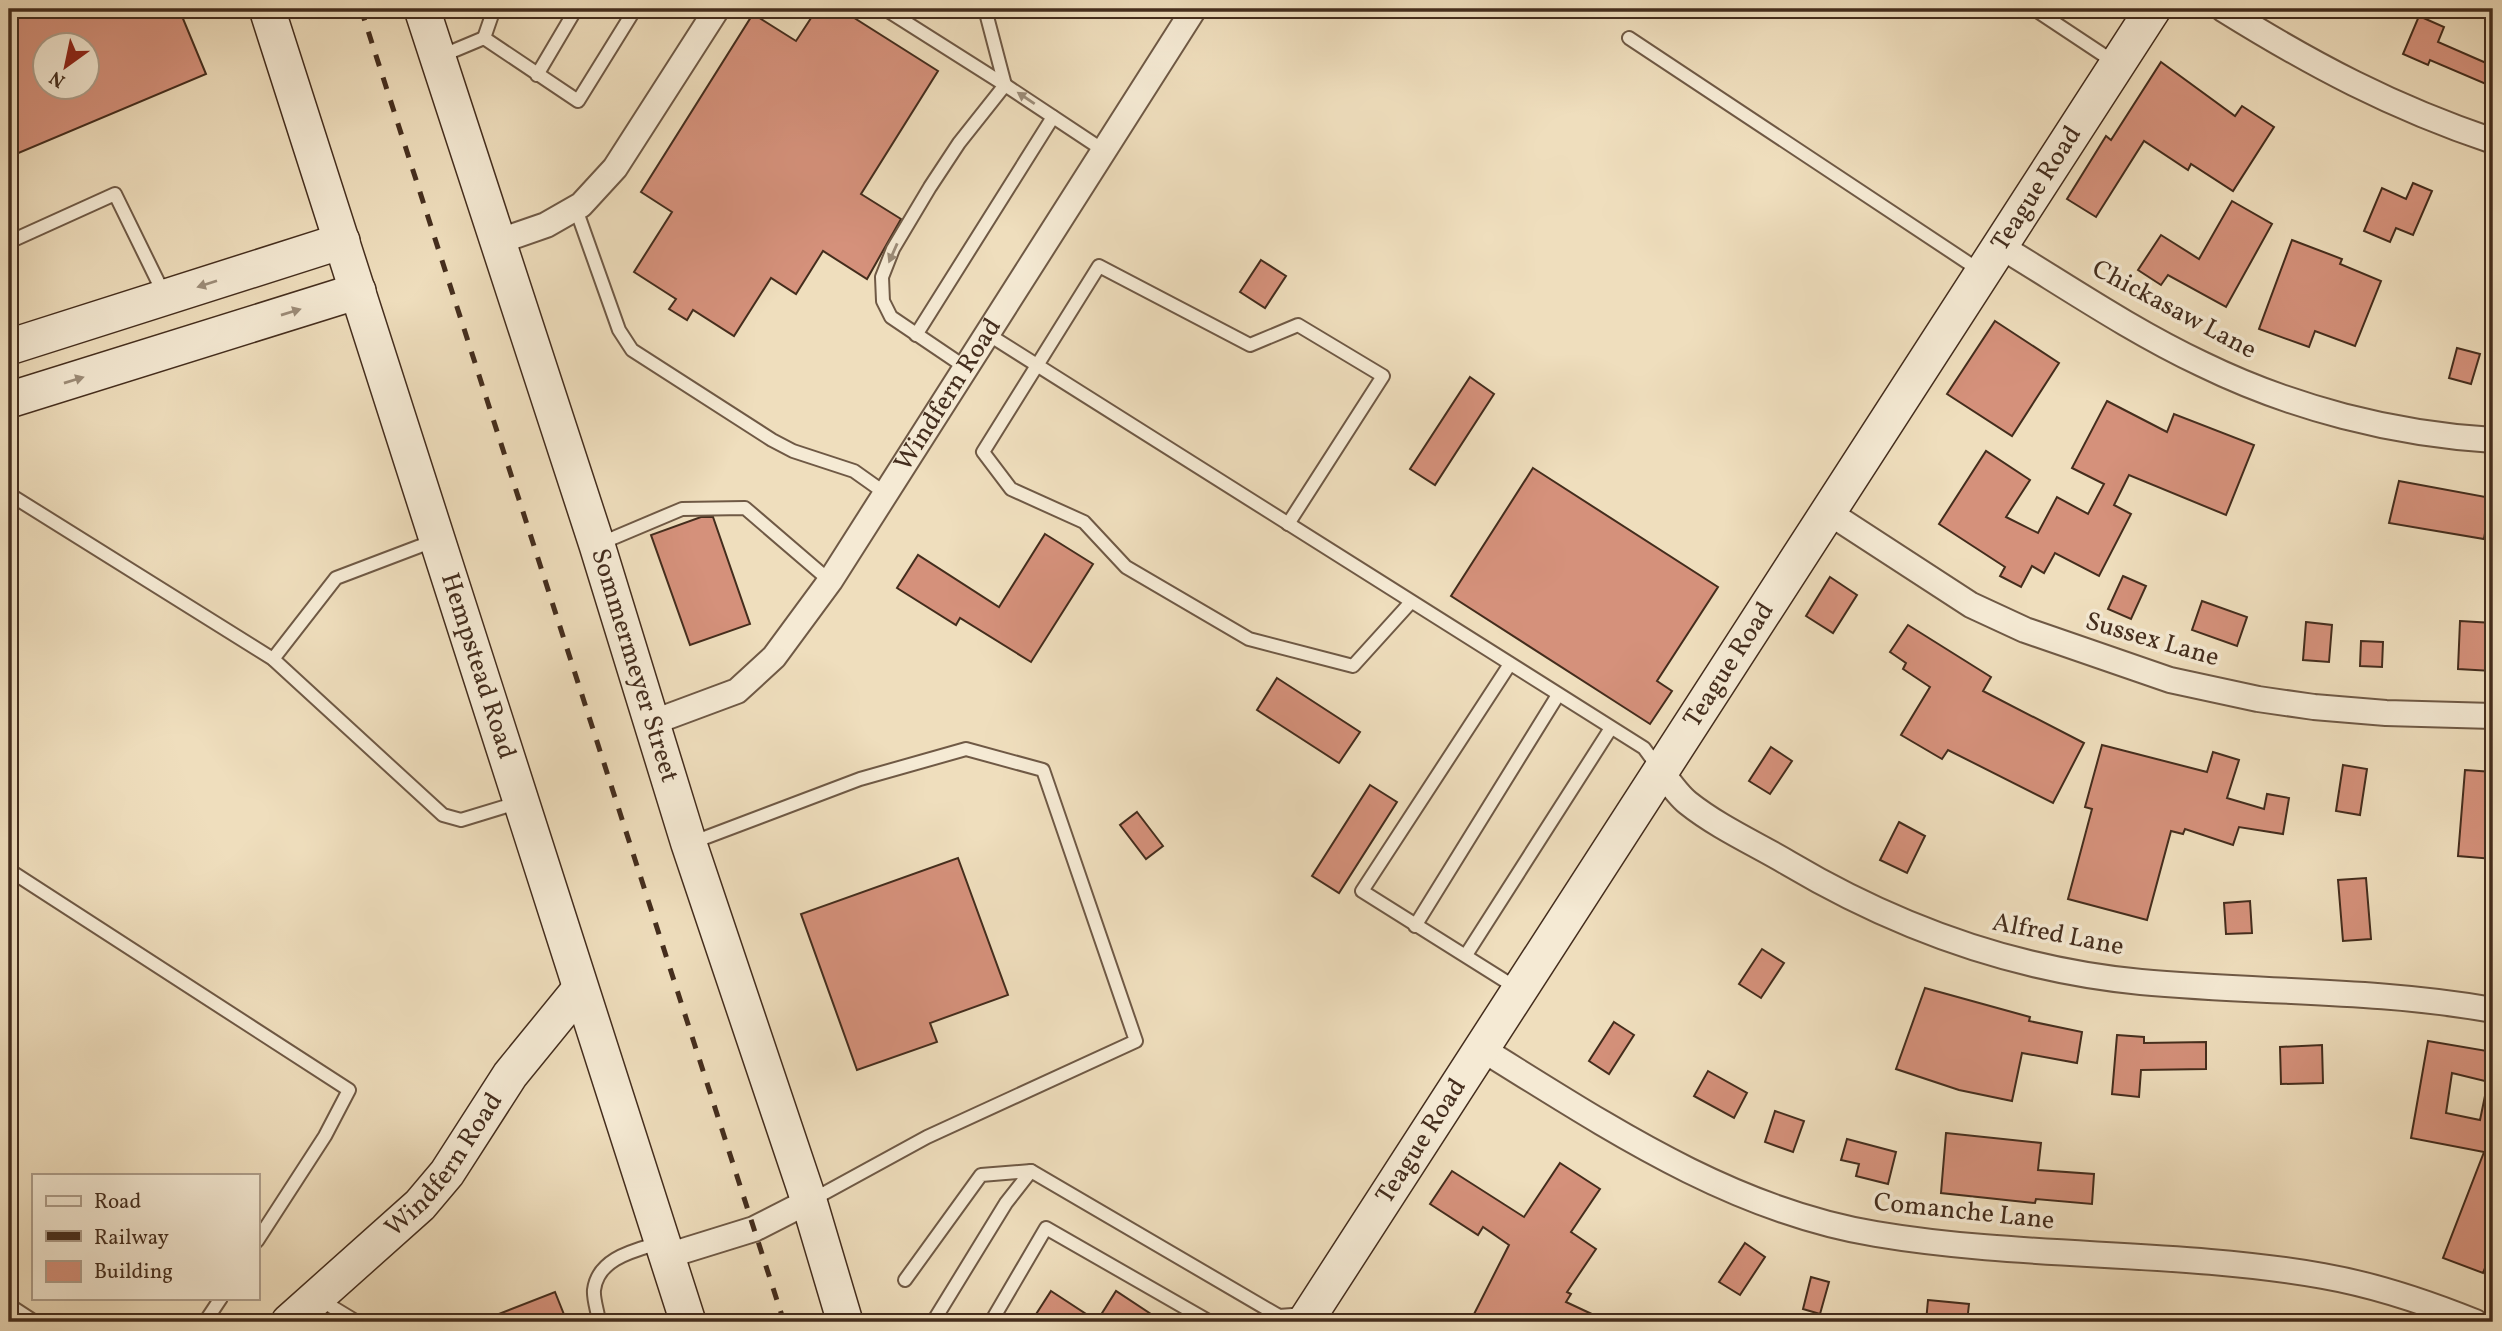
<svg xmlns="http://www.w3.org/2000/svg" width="2502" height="1331" viewBox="0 0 2502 1331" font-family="Vollkorn,serif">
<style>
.building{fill:#d5917b;stroke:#442d1d;stroke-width:2;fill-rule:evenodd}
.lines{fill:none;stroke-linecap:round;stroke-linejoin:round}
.lane-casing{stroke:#6f5945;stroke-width:16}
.street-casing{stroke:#6f5945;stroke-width:28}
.secondary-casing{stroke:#442d1d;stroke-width:38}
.lane{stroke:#f5ead4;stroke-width:12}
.street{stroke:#f5ead4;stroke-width:24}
.secondary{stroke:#f5ead4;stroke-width:35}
.rail{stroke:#442d1d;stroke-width:5;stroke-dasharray:12 12;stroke-linecap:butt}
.oneway{fill:#9c8c78}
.labels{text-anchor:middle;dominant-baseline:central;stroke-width:7;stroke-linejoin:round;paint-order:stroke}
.street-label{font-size:26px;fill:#442d1d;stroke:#f5ead4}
</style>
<rect width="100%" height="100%" fill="#efdebd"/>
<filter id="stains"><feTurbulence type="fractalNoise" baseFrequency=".00286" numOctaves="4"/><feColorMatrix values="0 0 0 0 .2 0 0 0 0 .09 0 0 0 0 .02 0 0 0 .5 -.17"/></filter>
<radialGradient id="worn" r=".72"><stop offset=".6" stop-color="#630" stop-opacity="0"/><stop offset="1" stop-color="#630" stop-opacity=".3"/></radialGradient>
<g class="building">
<path d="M9,9H179L206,74L9,157ZM46,46H88V88H46Z"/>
<polygon points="817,9 840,9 938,71 861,194 901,219 867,279 823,251 796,294 771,278 734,336 693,310 687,320 669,309 676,299 634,272 672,212 641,192 753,14 796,41"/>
<polygon points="2419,16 2444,27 2438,42 2493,66 2493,87 2430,60 2428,65 2403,54"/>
<polygon points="2161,62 2235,116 2242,106 2274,127 2233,191 2191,164 2188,170 2144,141 2096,217 2067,199 2106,136 2111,140"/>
<polygon points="2413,183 2432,191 2413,235 2396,228 2390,242 2364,231 2382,188 2406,199"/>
<polygon points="2232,201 2272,224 2226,307 2168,275 2161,285 2138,270 2161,235 2199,259"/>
<polygon points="2292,240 2342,259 2340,264 2381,281 2355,346 2315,331 2309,347 2259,329"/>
<polygon points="1261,260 1286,276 1265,308 1240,292"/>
<polygon points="1995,321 2059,363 2012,436 1947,394"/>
<polygon points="2457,348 2480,354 2471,384 2449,378"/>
<polygon points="1470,377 1494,394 1435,485 1410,469"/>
<polygon points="2107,401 2167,432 2174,414 2254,445 2226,515 2129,475 2114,505 2131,514 2099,576 2055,553 2044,573 2032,566 2021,587 2000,576 2005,567 1939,524 1986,451 2030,480 2006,517 2038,533 2057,497 2088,514 2104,484 2072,468"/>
<polygon points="1533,468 1718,587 1657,681 1672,691 1650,724 1451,596"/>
<polygon points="2399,481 2491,498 2484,539 2389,523"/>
<polygon points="701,517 713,517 750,624 690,645 651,535"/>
<polygon points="1045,534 1093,564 1031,662 960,618 956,625 897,588 918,555 999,607"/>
<polygon points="2123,576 2146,586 2131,619 2108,609"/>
<polygon points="1830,577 1857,595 1833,633 1806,616"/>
<polygon points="2202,601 2247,617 2237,646 2192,630"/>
<polygon points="2460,621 2493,623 2492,671 2458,669"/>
<polygon points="2306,622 2332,625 2329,662 2303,660"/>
<polygon points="1908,625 1991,677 1983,691 2084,743 2053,803 1948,750 1942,759 1901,735 1930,687 1903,669 1906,663 1890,652"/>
<polygon points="2361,641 2383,642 2382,667 2360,666"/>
<polygon points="1277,678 1360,732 1339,763 1257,710"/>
<polygon points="2102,745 2207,772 2213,752 2239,760 2227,798 2264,809 2267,794 2289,798 2283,834 2239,827 2233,845 2185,829 2183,834 2171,831 2147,920 2068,899 2092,809 2085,807"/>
<polygon points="1771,747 1792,761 1770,794 1749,781"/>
<polygon points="2343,765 2367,769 2360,815 2336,811"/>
<polygon points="2465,770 2493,772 2493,859 2458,856"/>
<polygon points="1370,785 1397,802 1339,893 1312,876"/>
<polygon points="1137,812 1163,846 1146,859 1120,825"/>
<polygon points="1899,822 1925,836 1907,873 1880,860"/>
<polygon points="958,858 1008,995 930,1023 937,1042 857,1070 801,914"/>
<polygon points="2366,878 2371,939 2343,941 2338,880"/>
<polygon points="2250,901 2252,933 2226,934 2224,903"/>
<polygon points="1762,949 1784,963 1761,998 1739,984"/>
<polygon points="1925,988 2030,1017 2029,1021 2082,1032 2077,1063 2022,1053 2012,1101 1959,1090 1896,1069"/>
<polygon points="1614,1022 1634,1035 1609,1074 1589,1061"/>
<polygon points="2117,1035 2144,1037 2144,1043 2206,1042 2206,1069 2141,1070 2139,1097 2112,1094"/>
<polygon points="2428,1041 2493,1052 2493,1083 2452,1073 2446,1113 2480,1120 2486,1091 2493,1091 2493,1248 2483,1273 2443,1258 2484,1152 2411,1138"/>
<polygon points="2322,1045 2323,1083 2281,1084 2280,1047"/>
<polygon points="1708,1071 1747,1093 1734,1118 1694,1096"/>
<polygon points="1775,1111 1804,1121 1793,1152 1765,1142"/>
<polygon points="1946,1133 2041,1143 2038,1170 2094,1174 2092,1204 2036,1199 2035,1203 1941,1193"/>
<polygon points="1847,1139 1896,1152 1888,1184 1856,1176 1859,1164 1841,1160"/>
<polygon points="1560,1163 1600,1189 1571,1232 1596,1249 1567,1292 1571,1294 1566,1302 1609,1322 1470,1322 1509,1245 1483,1227 1478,1235 1430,1204 1452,1171 1524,1217"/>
<polygon points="1745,1243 1765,1257 1740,1295 1719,1282"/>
<polygon points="1811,1277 1829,1282 1820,1314 1803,1309"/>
<polygon points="1051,1291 1097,1321 1116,1291 1163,1322 1031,1322"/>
<polygon points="555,1292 567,1322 481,1322 481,1321"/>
<polygon points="1928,1300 1969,1304 1967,1322 1926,1322"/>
</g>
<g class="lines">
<g class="lane-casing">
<g id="lane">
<polyline points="885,9 1005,85"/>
<polyline points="985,9 1005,85"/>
<polyline points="2034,9 2117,64"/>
<polyline points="484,38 494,9"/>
<polyline points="1629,38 1982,272"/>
<polyline points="441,56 484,38 578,101 635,9"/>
<polyline points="537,75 576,9"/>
<polyline points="576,209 619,330 632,350 772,440 793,451 854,471 885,493"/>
<polyline points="9,242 115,194 164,294"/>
<polyline points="986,333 1644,748 1660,770"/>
<polyline points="916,335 1053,117"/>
<polyline points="965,367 891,317 883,301 882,277 893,249 930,187 959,143 1005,85 1103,150"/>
<polyline points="9,494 273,659 443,815 461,820 520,802"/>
<polyline points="1288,524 1383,376 1298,325 1250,345 1099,266 983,452 1011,489 1084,522 1126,567 1249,639 1353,666 1411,602"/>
<polyline points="599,544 682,509 745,508 830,581"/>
<polyline points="273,659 336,578 436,540"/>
<polyline points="1510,664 1362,891 1518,989"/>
<polyline points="691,843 860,779 966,749 1043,770 1136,1041 927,1137 810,1201"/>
<polyline points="9,870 349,1090 325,1136 257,1241"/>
<polyline points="1415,926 1558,695"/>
<polyline points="1466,955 1611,728"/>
<polyline points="905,1280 981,1175 1031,1171 1279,1316 1305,1314"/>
<polyline points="319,1299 357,1322"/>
<polyline points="9,1305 35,1322"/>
<polyline points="205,1322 221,1298"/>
<path d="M599,1322C598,1312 593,1299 594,1290C598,1257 637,1250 662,1242"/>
<polyline points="933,1322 1006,1203 1031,1171"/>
<polyline points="991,1322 1046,1228 1210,1322"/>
</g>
</g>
<g class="street-casing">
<g id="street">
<path d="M2223,9C2313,65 2392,107 2493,141"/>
<polyline points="497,242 546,225 581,205 615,168 717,9"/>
<path d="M2000,246C2066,286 2132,331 2202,364C2292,408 2393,434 2493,440"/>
<polyline points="1828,512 1971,605 2025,630 2170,680 2258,699 2314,707 2386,713 2493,716"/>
<path id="s1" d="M651,723L737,691L774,657L830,581L1194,9"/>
<path d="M1661,771C1669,782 1678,795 1688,803C1718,827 1756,844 1788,863C1896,927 2015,970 2141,982C2259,993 2375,989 2493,1010"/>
<path d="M1482,1049C1605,1125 1730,1210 1876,1234C2024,1259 2176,1250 2323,1276C2374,1285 2428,1303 2475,1322"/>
<polyline points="667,1256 754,1229 809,1201"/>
</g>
</g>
<g class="secondary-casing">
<g id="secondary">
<path id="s2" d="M267,9L688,1322"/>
<path id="s3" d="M422,9L597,545L689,844L809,1201L845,1322"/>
<polyline points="9,347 342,241"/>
<polyline points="9,400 358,291"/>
<path id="s4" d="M289,1322L420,1205L447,1173L510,1075L580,989"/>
<path id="s5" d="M1305,1322L2153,9"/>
</g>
</g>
<use href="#lane" class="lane"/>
<use href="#street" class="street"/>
<use href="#secondary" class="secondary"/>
<polyline class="rail" points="361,9 784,1322"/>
</g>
<defs><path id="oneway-solid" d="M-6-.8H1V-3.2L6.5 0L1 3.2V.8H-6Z" transform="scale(1.75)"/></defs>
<g class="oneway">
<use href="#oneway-solid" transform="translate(1026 98) rotate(-146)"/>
<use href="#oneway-solid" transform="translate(893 253) rotate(114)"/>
<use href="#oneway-solid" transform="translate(207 284) rotate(162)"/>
<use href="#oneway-solid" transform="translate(291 312) rotate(-17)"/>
<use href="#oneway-solid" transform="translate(74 380) rotate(-17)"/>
</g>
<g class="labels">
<g class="street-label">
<text stroke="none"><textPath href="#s5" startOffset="1349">Teague Road</textPath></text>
<text transform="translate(2174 310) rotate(28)">Chickasaw Lane</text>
<text stroke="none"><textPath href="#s1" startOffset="457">Windfern Road</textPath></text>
<text transform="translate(2152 640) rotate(16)">Sussex Lane</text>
<text stroke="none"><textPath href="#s2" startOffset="690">Hempstead Road</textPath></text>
<text stroke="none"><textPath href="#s5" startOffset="782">Teague Road</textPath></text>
<text stroke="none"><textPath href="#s3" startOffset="690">Sommermeyer Street</textPath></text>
<text transform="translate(2058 935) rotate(11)">Alfred Lane</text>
<text stroke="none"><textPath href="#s5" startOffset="215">Teague Road</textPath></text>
<text stroke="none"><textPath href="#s4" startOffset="222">Windfern Road</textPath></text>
<text transform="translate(1964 1212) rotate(6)">Comanche Lane</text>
</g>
</g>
<rect width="2502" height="1331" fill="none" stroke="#efdebd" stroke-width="35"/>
<rect x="10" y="10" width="2481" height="1310" fill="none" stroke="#442d1d" stroke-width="3.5"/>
<rect x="18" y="18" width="2467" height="1296" fill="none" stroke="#442d1d" stroke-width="2"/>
<rect x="32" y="1174" width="228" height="126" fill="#f5ead4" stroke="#ae9e8b" stroke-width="2"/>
<rect x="46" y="1196" width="35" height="10" fill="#f5ead4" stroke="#ae9e8b" stroke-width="2"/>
<text x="94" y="1208" font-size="21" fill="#442d1d">Road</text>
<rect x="46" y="1231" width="35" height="10" fill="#442d1d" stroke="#ae9e8b" stroke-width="2"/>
<text x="94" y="1244" font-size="21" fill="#442d1d">Railway</text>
<rect x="46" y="1261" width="35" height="21" fill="#d5917b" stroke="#ae9e8b" stroke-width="2"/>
<text x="94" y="1278" font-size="21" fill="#442d1d">Building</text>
<g transform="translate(66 66) rotate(213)"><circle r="33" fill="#f5ead4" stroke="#ae9e8b" stroke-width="2"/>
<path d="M0-5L12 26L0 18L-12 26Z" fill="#8f2418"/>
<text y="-10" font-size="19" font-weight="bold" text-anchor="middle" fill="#442d1d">N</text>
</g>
<rect width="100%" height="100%" filter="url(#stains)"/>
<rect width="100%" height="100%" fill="url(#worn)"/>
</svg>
